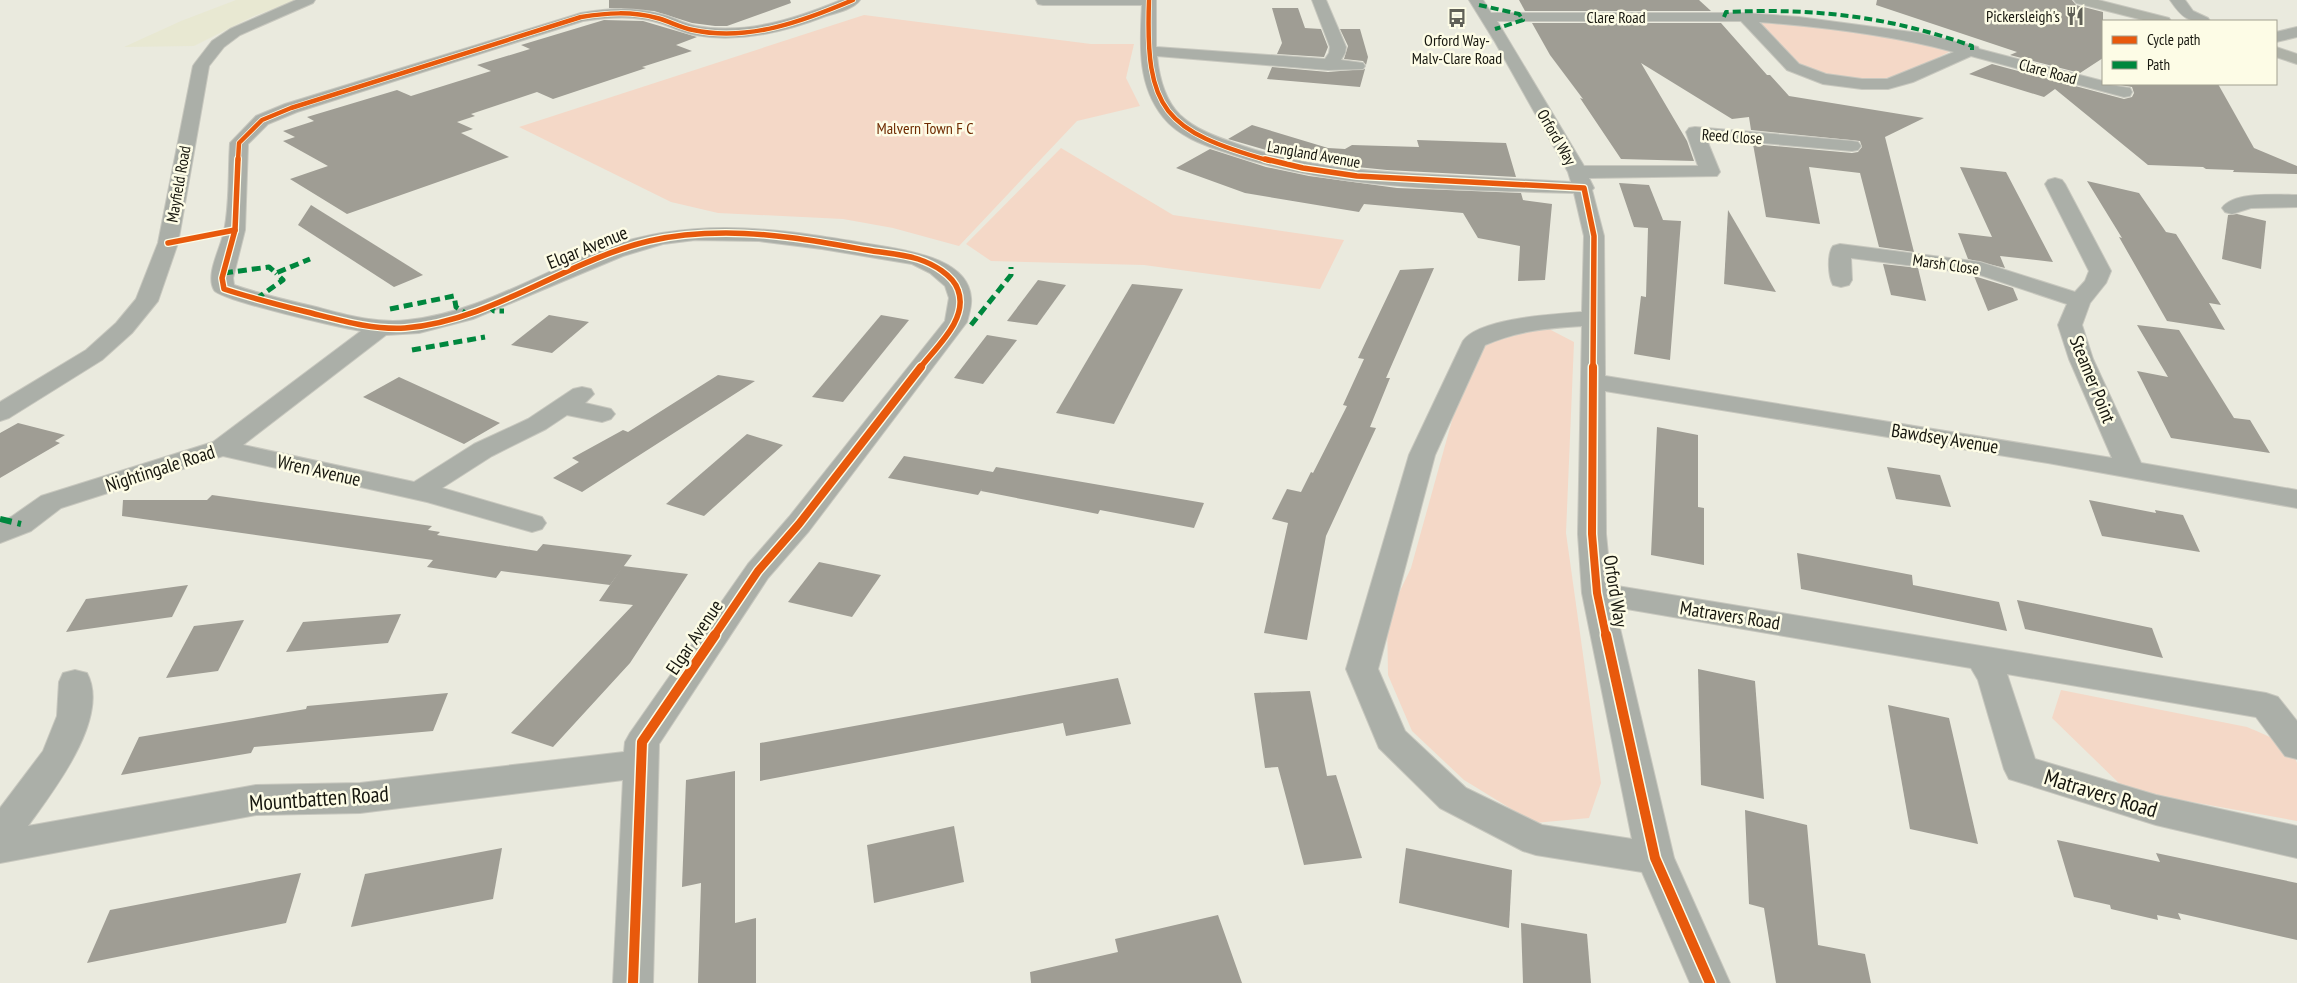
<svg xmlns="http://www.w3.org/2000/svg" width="2297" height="983" viewBox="0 0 2297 983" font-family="'PT Sans Narrow',sans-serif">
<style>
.built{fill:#e8e8d2}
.green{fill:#f4d8c7}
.building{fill:#9f9d94}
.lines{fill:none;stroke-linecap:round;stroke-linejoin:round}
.minor-casing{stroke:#c7c7be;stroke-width:2}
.major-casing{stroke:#c7c7be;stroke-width:2}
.minor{fill:#abafa8;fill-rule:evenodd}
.major{fill:#aeb1a7;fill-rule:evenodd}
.quiet-far2{stroke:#00873e;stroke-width:4;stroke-dasharray:8 4;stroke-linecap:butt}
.quiet-far1{stroke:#00873e;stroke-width:5;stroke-dasharray:9 5;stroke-linecap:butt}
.quiet{stroke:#00873e;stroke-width:6;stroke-dasharray:12 6;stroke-linecap:butt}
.cycleway-far3-casing{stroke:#fdfce6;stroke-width:6}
.cycleway-far2-casing{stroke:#fdfce6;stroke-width:8}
.cycleway-far1-casing{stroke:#fdfce6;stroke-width:11}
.cycleway-casing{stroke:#fdfce6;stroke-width:13}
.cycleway-far3{stroke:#e8590c;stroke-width:4.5}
.cycleway-far2{stroke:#e8590c;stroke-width:5.5}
.cycleway-far1{stroke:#e8590c;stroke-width:8}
.cycleway{stroke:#e8590c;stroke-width:10}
.labels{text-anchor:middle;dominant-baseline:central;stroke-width:5;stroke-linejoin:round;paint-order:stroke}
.far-poi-label{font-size:16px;fill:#16160e;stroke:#fdfce6;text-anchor:end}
.far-street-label{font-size:16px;fill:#16160e;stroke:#fdfce6}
.far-park-label{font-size:16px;fill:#6f2b02;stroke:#fdfce6}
.street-label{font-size:19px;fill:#16160e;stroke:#fdfce6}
.near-street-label{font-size:22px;fill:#16160e;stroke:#fdfce6}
</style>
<rect width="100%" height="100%" fill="#eaeade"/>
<polygon class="built" points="236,0 297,0 254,16 194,46 124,47 181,21"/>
<g class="green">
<polygon points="864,15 1091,44 1134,44 1126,78 1140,106 1077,121 959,246 893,228 843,219 718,213 671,202 519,127"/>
<polygon points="1770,21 1813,25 1934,44 1951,51 1901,76 1863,81 1829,77 1804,69 1759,25 1760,22"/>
<polygon points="1061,148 1173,215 1344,240 1320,289 1144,265 991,261 966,244"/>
<polygon points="1549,329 1574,342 1566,533 1601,783 1589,818 1534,823 1464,780 1412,731 1388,675 1387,618 1411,568 1456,406 1483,344 1523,333"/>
<path d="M2061,690L2247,727C2263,734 2292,744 2297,763C2297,773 2297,809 2297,821L2126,790L2052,718Z"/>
</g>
<g class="building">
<polygon points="609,0 790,0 791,3 727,26 715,26 692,23 654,11 609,8"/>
<polygon points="1519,0 1699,0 1711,11 1525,11"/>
<polygon points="1877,0 2072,0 2076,5 2103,12 2103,58 2080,73 2010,55 2017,52 1876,5"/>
<polygon points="1272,8 1298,8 1305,28 1321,29 1328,47 1324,57 1277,54 1282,43"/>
<polygon points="604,20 643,21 697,37 676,45 692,51 642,67 646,68 553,99 537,92 471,114 475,116 457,122 473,129 461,133 509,157 347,214 290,179 328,166 283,141 295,137 283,131 314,121 307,117 397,90 411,96 491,71 477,65 530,49 521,45"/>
<polygon points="1532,23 1721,23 1767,75 1770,75 1789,96 1924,118 1885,137 1914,252 1879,247 1860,173 1809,167 1820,224 1766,217 1753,144 1852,153 1858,152 1862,147 1860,141 1751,130 1749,117 1732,119 1641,63 1687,141 1694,161 1621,159 1580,98 1583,99 1550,55"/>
<polygon points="1340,29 1360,29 1368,57 1366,65 1363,61 1344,59 1348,46"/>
<polygon points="1992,64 2124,99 2132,97 2134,93 2132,87 2114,84 2218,84 2254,148 2297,166 2297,174 2233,172 2234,170 2206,169 2203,167 2148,165 2055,89 2044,97 1969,74"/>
<polygon points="1272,67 1328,72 1365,69 1360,87 1267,79"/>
<polygon points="1252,125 1328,148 1345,149 1352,145 1419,147 1417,140 1506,143 1516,177 1387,170 1337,165 1287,156 1228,139"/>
<polygon points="1210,149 1266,167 1309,176 1397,188 1521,193 1523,200 1552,204 1545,280 1518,281 1520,246 1478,238 1463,213 1364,204 1359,212 1245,193 1176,168"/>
<polygon points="1960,167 2006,172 2053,262 2000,256 2005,268 1968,259 1958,233 1992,237"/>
<polygon points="2087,181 2139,193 2166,232 2176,234 2221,305 2209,303 2225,330 2167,321 2119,237 2122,238"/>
<polygon points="1619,183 1649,185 1663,220 1681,221 1670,360 1634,354 1641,296 1646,297 1648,228 1634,227"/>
<polygon points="311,205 423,275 394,287 298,225"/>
<polygon points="1728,210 1776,292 1724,284"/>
<polygon points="2237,214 2266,221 2261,269 2222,259 2228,215"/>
<polygon points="1883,264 1918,268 1926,301 1891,295"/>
<polygon points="1434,268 1386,378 1390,378 1370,427 1376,428 1326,536 1307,640 1264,633 1288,523 1272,519 1287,489 1301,492 1311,472 1313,473 1347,406 1343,405 1364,359 1358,358 1400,270"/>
<polygon points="1974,276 2013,288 2018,300 1988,311"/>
<polygon points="1038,280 1066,285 1037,325 1007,321"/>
<polygon points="1132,284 1183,289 1114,424 1056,413"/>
<polygon points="549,315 589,322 552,353 511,345"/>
<polygon points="881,315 909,320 843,402 812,397"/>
<polygon points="2137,325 2179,330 2234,418 2250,420 2270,453 2171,438 2137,371 2168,377"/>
<polygon points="987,335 1017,340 983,384 954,378"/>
<polygon points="718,375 755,381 582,492 553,478 579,462 572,458 623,430 628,432"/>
<polygon points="399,377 500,423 464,444 363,397"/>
<polygon points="18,423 65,435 55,441 60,443 0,478 0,433"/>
<polygon points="1657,427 1698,435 1698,507 1704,508 1704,565 1651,555"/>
<polygon points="747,434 783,445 704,516 666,504"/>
<polygon points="904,456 993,472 996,467 1204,503 1194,528 1100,510 1098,514 981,491 982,489 978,495 888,478"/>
<polygon points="1887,467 1940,475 1951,507 1896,499"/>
<polygon points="212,495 432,526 428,530 440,532 437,535 537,551 543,544 632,555 610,585 501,571 496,578 427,567 433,560 122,516 123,500 207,500"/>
<polygon points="2089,500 2156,513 2155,510 2183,515 2200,552 2102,536"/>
<polygon points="1797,553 1912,575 1913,585 1999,602 2007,631 1801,589"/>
<polygon points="819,562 881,575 852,617 788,602"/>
<polygon points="623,566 688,574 630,663 553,747 511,733 633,605 599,601"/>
<polygon points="188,585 172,617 66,632 86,599"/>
<polygon points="2017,600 2152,628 2163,658 2025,629"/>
<polygon points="401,614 388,643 286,652 303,622"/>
<polygon points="244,620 218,671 166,678 194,626"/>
<polygon points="1698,669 1755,681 1764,799 1701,785"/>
<polygon points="1118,678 1131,724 1066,736 1063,723 760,781 760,743"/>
<polygon points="1310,691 1327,776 1336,775 1362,858 1304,865 1278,767 1265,768 1254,693"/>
<polygon points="448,693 433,731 254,747 251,753 121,775 139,737 306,709 307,706"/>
<polygon points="1888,705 1949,718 1978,844 1910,829"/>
<polygon points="735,771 735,923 756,918 756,983 698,983 701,883 682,887 686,780"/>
<polygon points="1745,810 1807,825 1818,945 1865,954 1871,983 1776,983 1764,908 1749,904"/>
<polygon points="954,826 964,882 874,903 867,845"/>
<polygon points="2057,840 2160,862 2156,853 2297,883 2297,940 2178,913 2181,920 2157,915 2158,920 2111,909 2110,905 2074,897"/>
<polygon points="502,848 493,899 351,927 365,874"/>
<polygon points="1406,848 1512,870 1509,928 1399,903"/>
<polygon points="301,873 286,923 87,963 110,910"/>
<polygon points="1218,915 1242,983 1031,983 1030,972 1118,952 1115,939"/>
<polygon points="1521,923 1587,934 1591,983 1523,983"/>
</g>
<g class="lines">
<g class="minor-casing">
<g id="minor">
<polygon points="296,0 315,0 313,3 240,35 224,47 209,66 178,243 158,301 132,333 102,360 9,418 0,421 0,402 86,350 116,323 136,299 158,243 193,66 195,63 212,41 230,29"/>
<path d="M841,0H860C854,9 836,13 826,16C785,32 739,43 695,35C684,33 674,28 663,24C636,15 610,17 583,21L297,112L268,124L248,144L245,230L233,278L234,285C260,294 286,300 312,306C343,314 375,324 408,320C479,313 542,271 608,247C700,214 794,231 887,247C915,252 969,261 971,298C972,306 969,314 967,322L809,531L768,578L659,744L653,983H613L623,780L360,813L256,815L0,863V808L43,751L57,716L59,682L63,673L75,670L87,673C111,718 53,791 28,826L256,785L360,783L624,752L625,742L630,733L748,564L789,517L945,321L949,298L945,286L930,273L912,264L822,249L759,241L695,240L663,244L623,256L473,319L419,333L386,335L243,445L414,482L474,444L528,419L573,389L582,387L591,389L594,394L585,403L611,409L615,414L611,419L602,422L567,415L546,429L492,456L442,488L542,517L546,523L542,529L532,532L427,502L223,456L61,508L31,531L0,543V523L11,517L41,496L213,442L361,331C342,328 219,300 214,290C205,274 221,248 224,231C230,204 228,171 230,143L256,116L285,104L581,13C610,8 636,7 664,15C675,18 685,24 696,26C746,35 795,19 841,0Z"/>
<path d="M1036,0H1156V47L1325,59L1329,53L1330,47L1312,0H1326L1346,47L1345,53L1341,60L1363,63L1365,66L1363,69L1328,70L1157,56C1159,77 1165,100 1180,115C1196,130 1217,137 1237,144C1302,167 1370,172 1438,175C1483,177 1527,180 1571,182L1568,172L1495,42L1469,0H1483L1491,13H1745L1799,17L1919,33L1978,47L1979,49L2103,81V84L2130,88L2132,92L2130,96L2124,97L1971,56L1913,82L1888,89H1862L1823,84L1787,70L1741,21H1497L1584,166H1698L1686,132L1689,128L1695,127L1852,141L1858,142L1861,146L1858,150L1852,151L1706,138L1720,172L1717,176L1589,178L1594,188L1592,190L1604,236L1605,376L2112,458L2069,359L2058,325L2067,304L1977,274L1851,258L1852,280L1849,285L1841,287L1833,285C1828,276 1827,254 1833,246L1840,244L1980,262L2075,292L2085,281L2089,271L2045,184L2048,180L2055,178L2062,180L2065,184L2111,271L2106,283L2090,303L2082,325L2093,359L2141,463L2297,490V508L2048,463L1605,391L1606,534L1611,585L2266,693L2278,697L2297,721V759L2285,756L2256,717L2007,674L2035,759L2156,795L2297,826V858L2156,825L2009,779L2004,769L1978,680L1971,668L1615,607L1674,858L1730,983H1690L1642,872L1536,855L1523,851L1440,808L1379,748L1346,669L1409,455L1463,341C1479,318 1555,314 1582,312L1584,236L1574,193C1459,189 1334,191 1225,152C1203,145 1178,136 1163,117C1137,84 1140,45 1142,5H1043L1038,4ZM1759,22C1824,27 1891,35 1954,52L1887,79H1862L1826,74L1799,64ZM1582,326L1578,534L1582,593L1632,839L1542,825L1466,788L1405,731L1378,669L1435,455L1485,345C1517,331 1547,328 1582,326Z"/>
<path d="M2170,0H2185L2193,11L2208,18L2210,21C2188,22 2183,19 2170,0Z"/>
<polygon points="2297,27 2297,37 2276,42 2276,32"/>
<path d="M2297,195V207L2251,208L2232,214L2225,212L2222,208C2234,191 2278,195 2297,195Z"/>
</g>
</g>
<g class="major-casing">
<g id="major">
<polygon points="2074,0 2098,0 2169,18 2171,21 2147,21 2076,3"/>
<polygon points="2276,47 2297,54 2297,64 2276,57"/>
</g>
</g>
<use href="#minor" class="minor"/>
<use href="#major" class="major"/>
<g class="quiet-far2">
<polyline points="1479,5 1519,14 1523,20 1495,29"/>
<path d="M1724,17L1726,12C1816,8 1887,16 1972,46V50"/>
</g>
<g class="quiet-far1">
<polyline points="224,273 269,267 276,273 310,259"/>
<polyline points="256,299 283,280 276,273"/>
<polyline points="488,305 494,311 504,311"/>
<polyline points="390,309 454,296 456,307 467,314"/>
<polyline points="971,325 1011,275 1011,267"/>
<polyline points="412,350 485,337"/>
</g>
<polyline class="quiet" points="0,519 21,524"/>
<g class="cycleway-far3-casing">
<g id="cycleway-far3">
<path d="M1149,0C1145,111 1164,131 1270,161"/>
<path d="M238,161L239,143L262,120L291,108L581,17C607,13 631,11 657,18C669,21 681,28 693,30C748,42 804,21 853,0"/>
</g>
</g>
<g class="cycleway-far2-casing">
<g id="cycleway-far2">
<path d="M238,159L235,230L222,278L224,289C251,298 279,305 307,312C339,320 372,330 405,328C492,321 565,261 649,241C674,235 700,233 726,233C773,233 821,242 867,250C884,253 902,254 918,259C933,264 953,275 958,290C969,319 936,347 920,368"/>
<polyline points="1265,159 1303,168 1357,176 1584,188 1594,236 1593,368"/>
<polyline points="168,243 235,230"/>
</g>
</g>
<g class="cycleway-far1-casing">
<g id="cycleway-far1">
<polyline points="1593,367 1592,534 1597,593 1606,636"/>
<polyline points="714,636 758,571 799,524 921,367"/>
</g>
</g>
<g class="cycleway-casing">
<g id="cycleway">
<polyline points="1606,635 1655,858 1710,983"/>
<polyline points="633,983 642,742 715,635"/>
</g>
</g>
<use href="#cycleway-far3" class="cycleway-far3"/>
<use href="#cycleway-far2" class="cycleway-far2"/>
<use href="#cycleway-far1" class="cycleway-far1"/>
<use href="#cycleway" class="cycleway"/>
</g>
<defs>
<g id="restaurant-bare" transform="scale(1.5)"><path d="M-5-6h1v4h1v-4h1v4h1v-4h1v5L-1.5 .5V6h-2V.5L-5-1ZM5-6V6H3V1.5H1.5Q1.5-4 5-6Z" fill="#606057" stroke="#fdfce6" stroke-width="2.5" paint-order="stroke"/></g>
<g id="bus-bare" transform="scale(1.5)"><path d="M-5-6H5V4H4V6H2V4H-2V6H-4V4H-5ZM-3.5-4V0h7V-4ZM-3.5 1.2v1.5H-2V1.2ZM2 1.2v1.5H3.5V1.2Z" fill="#606057" stroke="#fdfce6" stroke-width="2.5" paint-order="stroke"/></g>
</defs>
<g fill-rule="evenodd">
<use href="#restaurant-bare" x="2075" y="16"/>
<use href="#bus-bare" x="1457" y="18"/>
</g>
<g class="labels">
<g class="far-poi-label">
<text x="2060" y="16">Pickersleigh's</text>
<text x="1457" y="40" text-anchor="middle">Orford Way-<tspan x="1457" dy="18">Malv-Clare Road</tspan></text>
</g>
<g class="far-street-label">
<text x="1616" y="17">Clare Road</text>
<text transform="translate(2048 71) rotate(15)">Clare Road</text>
<text transform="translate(1732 136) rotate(4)">Reed Close</text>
<text transform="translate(1557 137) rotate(60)">Orford Way</text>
<text transform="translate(1314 154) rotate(10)">Langland Avenue</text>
<text transform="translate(178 184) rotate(-80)">Mayfield Road</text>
<text transform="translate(1946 264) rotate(8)">Marsh Close</text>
</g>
<g class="far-park-label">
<text x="925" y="128">Malvern Town F C</text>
</g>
<g class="street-label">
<text transform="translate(587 247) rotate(-22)">Elgar Avenue</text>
<text transform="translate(2093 379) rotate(68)">Steamer Point</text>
<text transform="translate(1945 438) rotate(9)">Bawdsey Avenue</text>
<text transform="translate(160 468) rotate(-18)">Nightingale Road</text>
<text transform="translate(319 470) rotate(13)">Wren Avenue</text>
<text transform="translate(1616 591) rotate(81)">Orford Way</text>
<text transform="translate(1730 615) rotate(9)">Matravers Road</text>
<text transform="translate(694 637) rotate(-56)">Elgar Avenue</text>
</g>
<g class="near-street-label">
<text transform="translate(2101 793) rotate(17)">Matravers Road</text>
<text transform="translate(319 798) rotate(-4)">Mountbatten Road</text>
</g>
</g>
<rect x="2102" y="20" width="175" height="65" fill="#fdfce6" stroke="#a1a090"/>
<rect x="2112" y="36" width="25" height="8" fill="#e8590c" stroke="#a1a090"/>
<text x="2147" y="45" font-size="15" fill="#16160e">Cycle path</text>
<rect x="2112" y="61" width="25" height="8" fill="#00873e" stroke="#a1a090"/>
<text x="2147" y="70" font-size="15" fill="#16160e">Path</text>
</svg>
